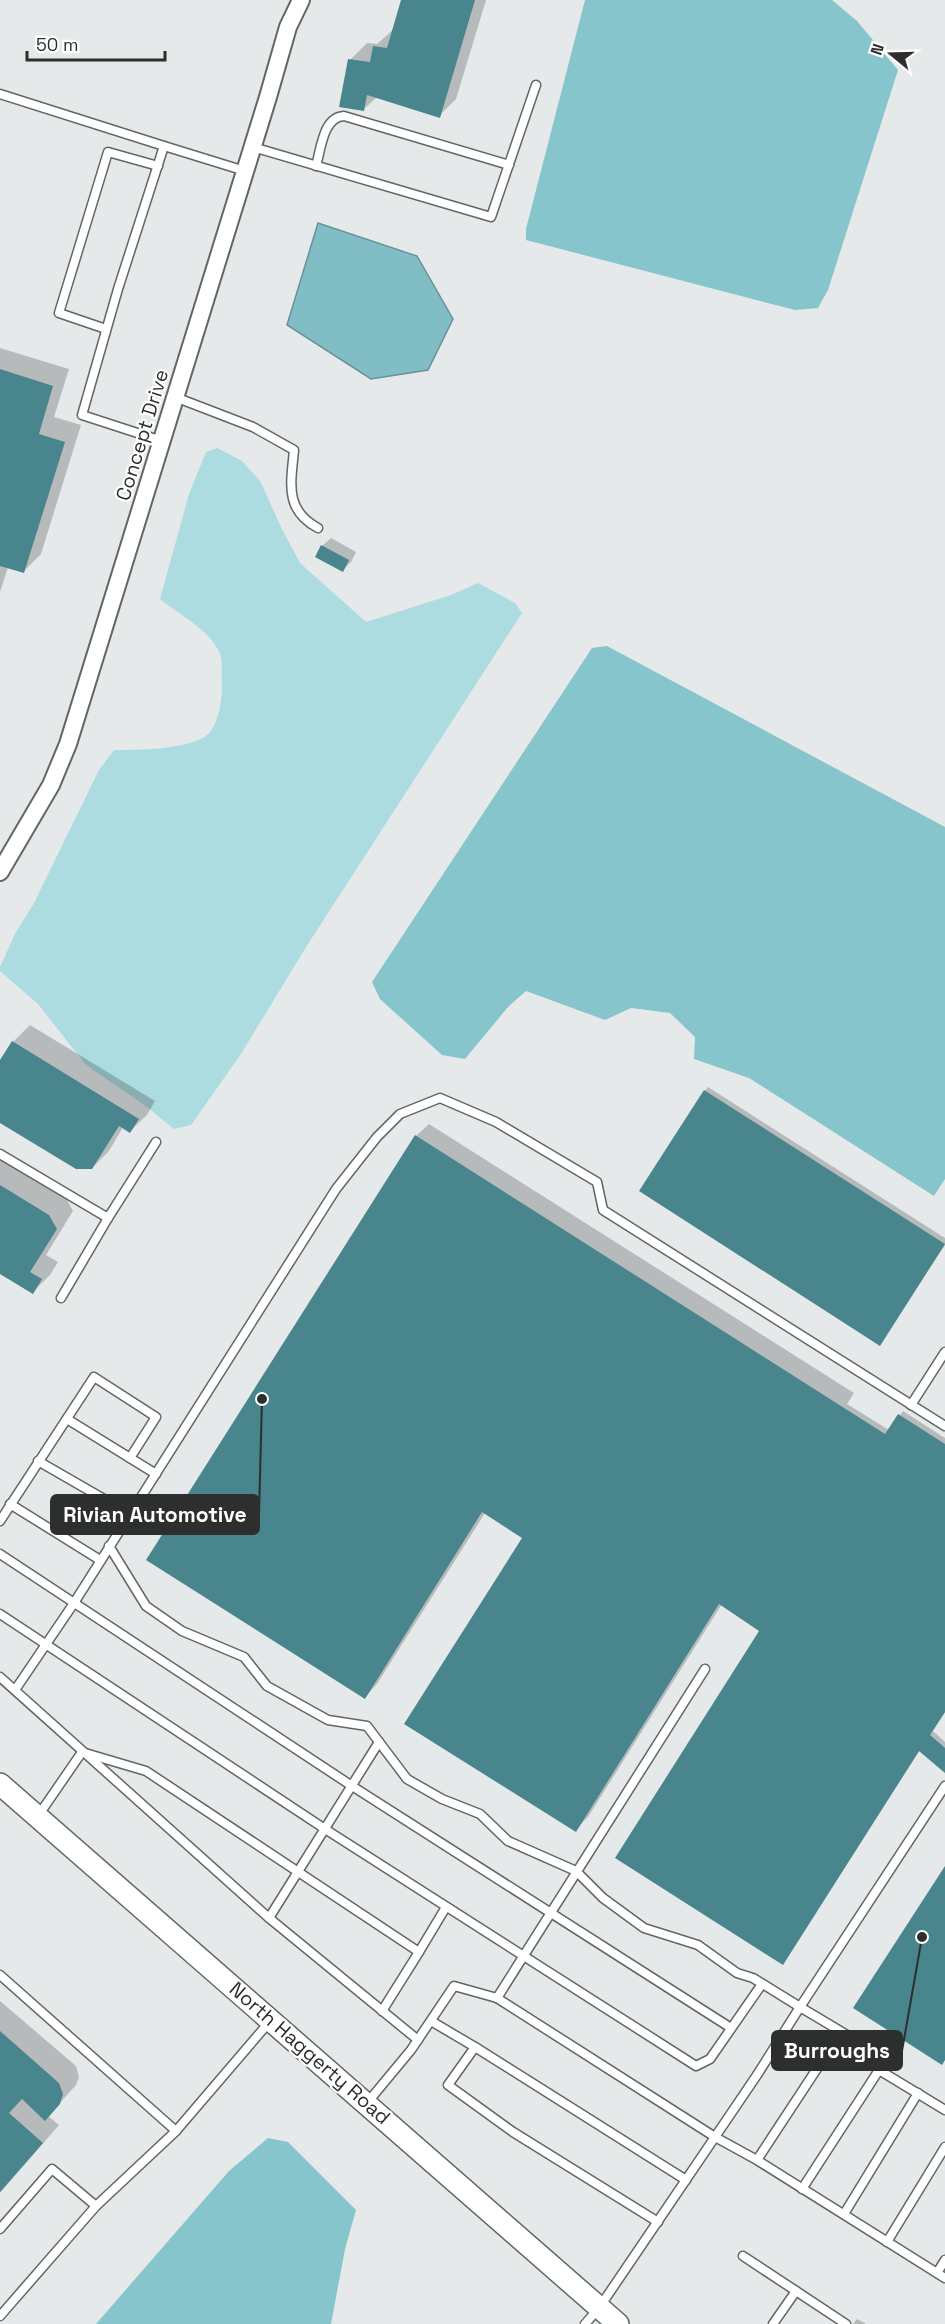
<svg xmlns="http://www.w3.org/2000/svg" width="945" height="2324" viewBox="0 0 945 2324" font-family="'Space Grotesk',sans-serif">
<style>
.green{fill:#acdbe0}
.forest{fill:#87c5cc}
.water{fill:#80bdc4;stroke:#679297;stroke-width:1.5}
.shadow{fill:#0003}
.building{fill:#49858c}
.lines{fill:none;stroke-linecap:round;stroke-linejoin:round}
.service-casing{stroke:#626666;stroke-width:11}
.minor-casing{stroke:#626666;stroke-width:20}
.tertiary-casing{stroke:#626666;stroke-width:24}
.service{stroke:#fff;stroke-width:8}
.minor{stroke:#fff;stroke-width:16}
.tertiary{stroke:#fff;stroke-width:21}
.labels{text-anchor:middle;dominant-baseline:central;stroke-width:4.5;stroke-linejoin:round;paint-order:stroke}
.street-label{font-size:20px;fill:#2d2f2f;stroke:#fff}
.leader{fill:none;stroke:#2d2f2f;stroke-width:2}
.callout-dot{fill:#2d2f2f;stroke:#fff;stroke-width:2}
.callout{fill:#2d2f2f;stroke:#2d2f2f;stroke-width:2}
.callout-label{font-size:21px;text-anchor:middle;font-weight:bold;fill:#fff}
</style>
<rect width="100%" height="100%" fill="#e5e9ea"/>
<path class="green" d="M217,448L242,461L260,481L282,529L300,563L366,622L451,595L478,583L515,603L522,613L306,947L241,1054L191,1125L174,1129L147,1107L86,1065L38,1004L0,971V967L16,932L33,905L99,770L114,750C136,750 198,750 211,731C219,719 222,700 222,686C221,677 223,663 220,654C212,631 178,614 160,599L189,494L206,452Z"/>
<g class="forest">
<polygon points="585,0 832,0 857,21 898,70 828,290 818,308 795,310 526,240 526,229"/>
<polygon points="607,646 945,827 945,1179 934,1196 749,1078 694,1059 695,1037 670,1013 631,1008 605,1020 526,991 508,1007 465,1059 442,1055 380,999 372,982 592,648"/>
<polygon points="268,2138 288,2142 356,2210 345,2249 331,2324 96,2324 229,2171"/>
</g>
<polygon class="water" points="318,223 417,256 453,319 428,370 371,379 287,325"/>
<g class="shadow">
<polygon points="403,0 486,0 456,99 439,116 377,97 363,110 350,60 367,43 377,44 394,29"/>
<polygon points="0,348 69,369 54,417 81,425 41,554 24,571 8,567 0,592"/>
<polygon points="331,538 356,552 351,562 343,570 322,546"/>
<polygon points="30,1025 155,1101 147,1115 130,1131 123,1127 109,1151 92,1168 0,1121 0,1063 13,1042"/>
<polygon points="708,1087 945,1238 945,1245 880,1344 705,1091"/>
<polygon points="429,1124 854,1393 847,1404 889,1430 903,1411 945,1438 945,1712 933,1731 945,1742 945,1771 920,1750 783,1963 761,1630 722,1604 588,1817 575,1830 524,1537 485,1513 377,1684 365,1697 416,1136"/>
<polygon points="0,1158 66,1198 73,1211 46,1255 58,1262 50,1275 33,1292 0,1272"/>
<polygon points="0,2001 76,2066 79,2077 76,2085 48,2116 59,2125 0,2193"/>
<polygon points="857,2319 866,2324 853,2324"/>
</g>
<g class="building">
<polygon points="401,0 475,0 440,118 367,95 364,111 339,107 348,59 370,62 373,46 387,48"/>
<polygon points="0,369 53,386 39,434 65,442 24,573 0,566"/>
<polygon points="321,545 349,560 343,572 315,557"/>
<polygon points="12,1041 139,1119 130,1133 119,1126 92,1169 76,1169 0,1123 0,1060"/>
<polygon points="704,1090 945,1244 880,1346 639,1191"/>
<polygon points="415,1135 885,1434 898,1414 945,1444 945,1712 930,1735 945,1748 945,1773 919,1751 783,1965 615,1858 759,1631 719,1604 576,1832 404,1724 522,1538 482,1512 365,1699 146,1560"/>
<polygon points="0,1185 49,1215 57,1229 30,1272 42,1279 33,1294 0,1274"/>
<polygon points="945,1866 945,2060 942,2065 853,2008"/>
<polygon points="0,2031 59,2083 63,2094 60,2104 45,2121 22,2099 9,2113 43,2143 0,2192"/>
</g>
<g class="lines">
<g class="service-casing">
<g id="service">
<polyline points="0,94 164,146"/>
<polyline points="253,147 491,217 536,85"/>
<path d="M316,166C321,149 323,117 344,116L509,165"/>
<polyline points="106,329 59,313 108,152 158,166"/>
<path d="M175,397L253,427L294,450C291,483 284,510 318,528"/>
<polyline points="162,441 82,415 118,289 164,146 245,171"/>
<polyline points="0,1154 108,1218 156,1142"/>
<polyline points="61,1298 108,1218"/>
<polyline points="911,1405 945,1352"/>
<polyline points="67,1419 130,1458"/>
<polyline points="38,1461 130,1514"/>
<polyline points="10,1504 100,1560"/>
<polyline points="0,1521 94,1377 156,1417 130,1458 156,1474"/>
<polyline points="109,1546 146,1606 182,1631 244,1657 267,1686 328,1720 367,1726 407,1779 442,1799 480,1814 508,1841 576,1871 603,1898 644,1928 698,1945 737,1973 753,1978 800,2007 945,1786"/>
<polyline points="0,1554 352,1786 731,2028"/>
<polyline points="0,1614 325,1829 696,2066 710,2059 762,1984"/>
<polyline points="0,1677 269,1918 418,2040"/>
<polyline points="15,1690 74,1603 336,1189 377,1137 400,1114 440,1098 496,1122 597,1182 603,1210 945,1426"/>
<polyline points="85,1753 146,1771 419,1952 382,2011"/>
<polyline points="38,1816 82,1752"/>
<polyline points="272,1920 269,1918 379,1742"/>
<polyline points="419,1952 446,1907"/>
<polyline points="0,1975 176,2131"/>
<polyline points="497,1998 705,1669"/>
<polyline points="431,2021 475,2047 448,2085 513,2132 658,2222"/>
<polyline points="475,2047 686,2180"/>
<polyline points="367,2103 411,2050 454,1986 497,1998 715,2137 757,2075 800,2007 872,2050 879,2070 945,2110"/>
<polyline points="757,2160 841,2032"/>
<polyline points="802,2189 879,2070"/>
<polyline points="844,2214 918,2093"/>
<polyline points="0,2229 52,2169 96,2206"/>
<polyline points="887,2242 945,2147"/>
<polyline points="743,2256 846,2324"/>
<polyline points="937,2273 945,2260"/>
<polyline points="0,2316 96,2206 176,2131 271,2020"/>
<polyline points="585,2324 599,2308 715,2137 757,2160 945,2278"/>
<polyline points="773,2324 796,2291"/>
</g>
</g>
<g class="minor-casing">
<polyline id="minor" points="0,872 51,785 68,744 268,97 288,27 301,0"/>
</g>
<g class="tertiary-casing">
<polyline id="tertiary" points="0,1784 618,2324"/>
</g>
<use href="#service" class="service"/>
<use href="#minor" class="minor"/>
<use href="#tertiary" class="tertiary"/>
</g>
<g class="labels">
<g class="street-label">
<text transform="translate(142 435) rotate(-73)">Concept Drive</text>
<text transform="translate(310 2053) rotate(41)">North Haggerty Road</text>
</g>
</g>
<path class="leader" d="M262 1399L259 1515M922 1937L902 2051"/>
<g class="callout-dot">
<circle cx="262" cy="1399" r="6"/>
<circle cx="922" cy="1937" r="6"/>
</g>
<g class="callout">
<rect x="51" y="1495" width="208" height="39" rx="6"/>
<rect x="772" y="2031" width="130" height="39" rx="6"/>
</g>
<g class="callout-label">
<text x="155" y="1522">Rivian Automotive</text>
<text x="837" y="2058">Burroughs</text>
</g>
<g transform="translate(891 54) rotate(289)" stroke="#ffffff" stroke-width="4.5" paint-order="stroke">
<path d="M0-4.5L10 22L0 15L-10 22Z" fill="#2d2f2f"/>
<text y="-9" font-size="16" font-weight="bold" text-anchor="middle" fill="#2d2f2f">N</text>
</g>
<path d="M27 51v9h138v-9" fill="none" stroke="#2d2f2f" stroke-width="3"/>
<text x="36" y="51" font-size="18" fill="#2d2f2f" stroke="#ffffff" stroke-width="4.5" paint-order="stroke">50 m</text>
</svg>
